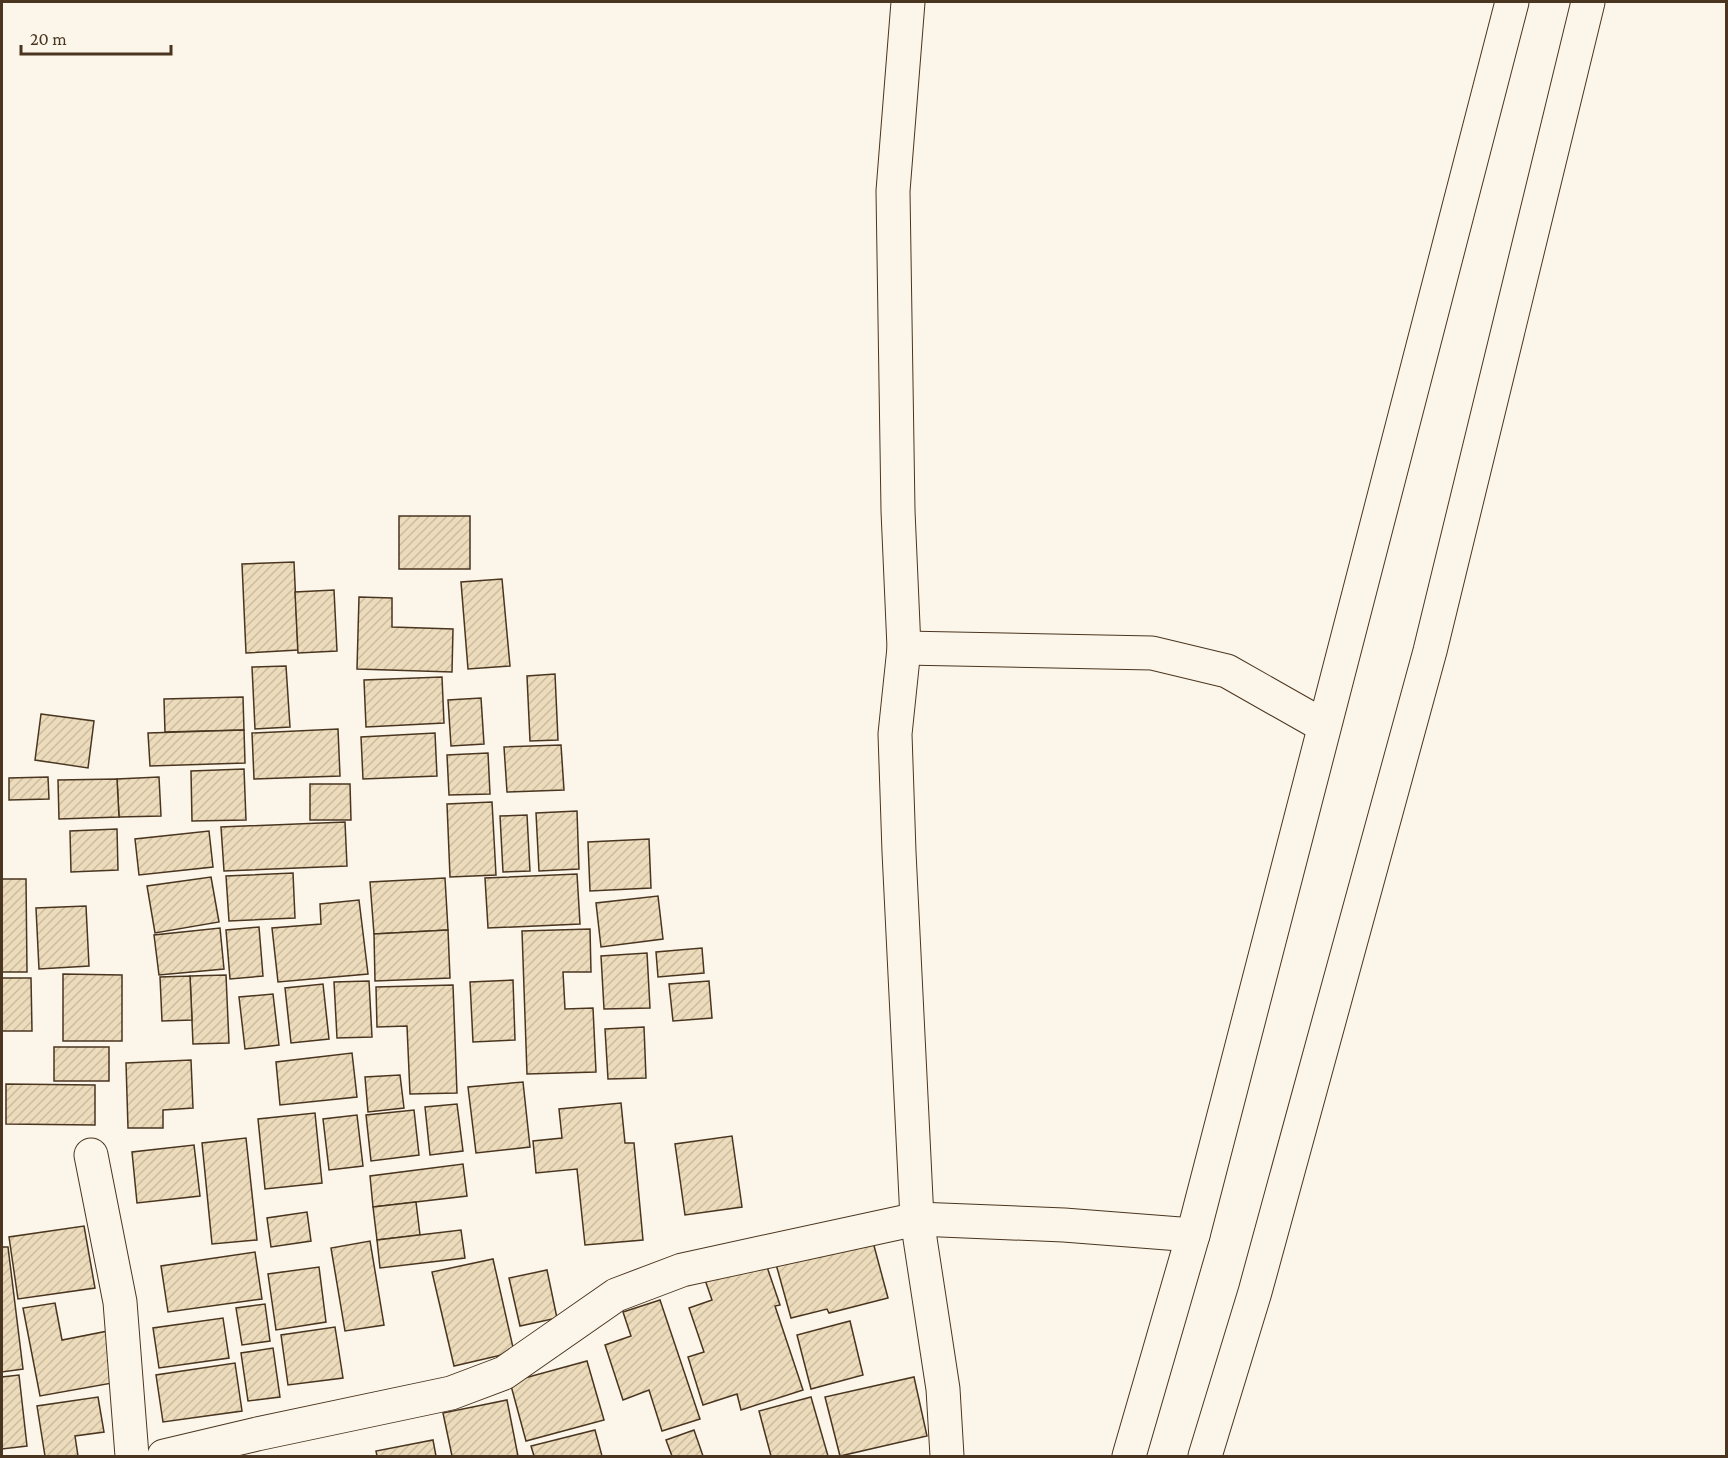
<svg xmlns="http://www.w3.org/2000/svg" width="1728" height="1458" viewBox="0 0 1728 1458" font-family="'Crimson Pro',serif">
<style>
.building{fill:url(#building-hatch);stroke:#4a3520;stroke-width:1.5}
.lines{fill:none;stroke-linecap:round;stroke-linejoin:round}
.minor-casing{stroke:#4a3520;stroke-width:35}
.primary-casing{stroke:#4a3520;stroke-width:35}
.minor{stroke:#fbf6e9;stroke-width:33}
.primary{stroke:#fbf6e9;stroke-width:33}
</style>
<defs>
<pattern id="building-hatch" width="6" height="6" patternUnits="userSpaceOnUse" patternTransform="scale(1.5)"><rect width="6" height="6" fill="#ecdcbc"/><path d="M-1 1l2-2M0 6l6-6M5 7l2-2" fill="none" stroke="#ccbda1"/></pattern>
</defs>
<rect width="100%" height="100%" fill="#fbf6e9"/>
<g class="building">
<rect x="399" y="516" width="71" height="53"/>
<polygon points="294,562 298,650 246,653 242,564"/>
<polygon points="502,579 510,666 468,669 461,582"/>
<polygon points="334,590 337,651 298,653 295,592"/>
<polygon points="359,597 392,598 392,627 453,629 452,672 357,669"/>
<polygon points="286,666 290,727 255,729 252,667"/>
<polygon points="555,674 558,740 530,741 527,676"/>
<polygon points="442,677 444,723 366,727 364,680"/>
<polygon points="243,697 244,730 165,732 164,699"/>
<polygon points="481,698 484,744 451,746 448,700"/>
<polygon points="41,714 94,721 88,768 35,760"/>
<polygon points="338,729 340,776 254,779 252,733"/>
<polygon points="244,730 245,763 150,766 148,733"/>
<polygon points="435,733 437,776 363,779 361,737"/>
<polygon points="561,745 564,790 507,792 504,747"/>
<polygon points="488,753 490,794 449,795 447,755"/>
<polygon points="244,769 246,820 192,821 191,771"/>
<polygon points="48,777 49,799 9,800 9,778"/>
<polygon points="159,777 161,816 119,817 117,779"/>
<polygon points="117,779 119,817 59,819 58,780"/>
<polygon points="310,784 350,784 351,820 310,820"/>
<polygon points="492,802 496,875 450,877 447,804"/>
<polygon points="577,811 579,869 539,871 536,813"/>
<polygon points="527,815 530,871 503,872 500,816"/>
<polygon points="345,822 347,866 224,871 221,827"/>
<polygon points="117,829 118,870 71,872 70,831"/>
<polygon points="209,831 213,867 139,875 135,839"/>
<polygon points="649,839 651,888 590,891 588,842"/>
<polygon points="293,873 295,918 229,921 226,876"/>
<polygon points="577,874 580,924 488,928 485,878"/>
<polygon points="211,877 219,922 155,933 147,886"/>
<polygon points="445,878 448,930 374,934 370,882"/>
<polygon points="2,879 26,879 27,972 2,972"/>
<polygon points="658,896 663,939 601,947 596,903"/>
<polygon points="359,900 368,974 278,982 272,928 321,924 320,904"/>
<polygon points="86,906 89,966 39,969 36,908"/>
<polygon points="259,927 263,976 230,979 226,930"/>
<polygon points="220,928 224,969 159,975 154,935"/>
<polygon points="590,929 591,972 563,972 565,1009 593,1008 596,1072 527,1074 522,931"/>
<polygon points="448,930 450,978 375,981 374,934"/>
<polygon points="702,948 704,973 658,977 656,952"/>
<polygon points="647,953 650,1008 604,1009 601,956"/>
<polygon points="63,974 122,975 122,1041 63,1041"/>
<polygon points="226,975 229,1043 193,1044 190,976"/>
<polygon points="190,976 192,1020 162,1021 160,977"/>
<polygon points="2,978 31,978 32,1031 2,1031"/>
<polygon points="513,980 515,1040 473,1042 470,982"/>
<polygon points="369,981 372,1037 337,1038 334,982"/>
<polygon points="709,981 712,1018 673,1021 669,984"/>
<polygon points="323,984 329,1039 291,1043 285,988"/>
<polygon points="453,985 457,1093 410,1094 407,1026 377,1027 376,987"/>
<polygon points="273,994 279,1045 245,1049 239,997"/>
<polygon points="644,1027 646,1078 608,1079 605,1029"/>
<rect x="54" y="1047" width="55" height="34"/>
<polygon points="352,1053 357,1097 280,1105 276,1062"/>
<polygon points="191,1060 193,1108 163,1110 163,1128 128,1128 126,1063"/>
<polygon points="400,1075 404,1108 368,1112 365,1077"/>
<polygon points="523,1082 530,1147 476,1153 468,1087"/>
<polygon points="6,1084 95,1085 95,1125 6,1124"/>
<polygon points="621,1103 625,1143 634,1143 643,1240 585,1245 577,1169 536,1173 533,1141 562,1138 559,1109"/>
<polygon points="457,1104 463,1151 430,1155 425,1107"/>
<polygon points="414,1110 419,1155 371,1161 366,1115"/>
<polygon points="315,1113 322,1183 265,1189 258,1119"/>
<polygon points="357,1115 363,1166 329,1170 323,1119"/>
<polygon points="732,1136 742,1207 685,1215 675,1144"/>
<polygon points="246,1138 257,1240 212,1244 202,1143"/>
<polygon points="194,1145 200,1196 137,1203 132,1152"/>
<polygon points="463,1164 467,1196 373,1207 370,1176"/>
<polygon points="416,1202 420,1235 377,1240 373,1207"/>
<polygon points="307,1212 311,1241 271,1247 267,1218"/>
<polygon points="84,1226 95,1288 18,1299 9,1237"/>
<polygon points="461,1230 465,1258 380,1268 377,1240"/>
<polygon points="370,1241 384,1325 345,1331 331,1248"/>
<polygon points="873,1242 888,1298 829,1313 827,1309 791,1318 774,1257"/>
<polygon points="2,1247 8,1247 23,1369 2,1372"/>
<polygon points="255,1252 262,1299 168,1312 161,1266"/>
<polygon points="764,1258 780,1305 775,1306 803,1390 741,1410 737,1394 703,1405 688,1357 704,1352 689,1308 712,1300 704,1277"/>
<polygon points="493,1259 514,1352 454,1366 432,1272"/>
<polygon points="319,1267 326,1322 276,1330 268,1274"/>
<polygon points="547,1270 557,1318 520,1326 509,1278"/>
<polygon points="660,1300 700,1419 662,1431 649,1390 623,1400 605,1345 631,1336 623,1312"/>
<polygon points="55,1303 62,1340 108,1331 118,1382 40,1396 23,1308"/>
<polygon points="265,1304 270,1341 242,1345 236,1308"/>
<polygon points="223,1318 229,1358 159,1368 153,1328"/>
<polygon points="850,1321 863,1375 811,1389 797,1335"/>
<polygon points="335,1327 343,1378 288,1385 281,1335"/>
<polygon points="273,1348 280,1397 248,1401 241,1353"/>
<polygon points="587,1361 604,1420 526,1441 510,1382"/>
<polygon points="235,1363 242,1411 163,1422 156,1375"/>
<polygon points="19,1375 27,1446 2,1449 2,1377"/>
<polygon points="914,1377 927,1436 840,1456 825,1397"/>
<polygon points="98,1397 104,1432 75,1436 78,1456 45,1456 37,1406"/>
<polygon points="811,1397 828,1456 771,1456 759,1411"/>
<polygon points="507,1400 518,1456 452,1456 443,1413"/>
<polygon points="595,1430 602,1456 534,1456 531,1446"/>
<polygon points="694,1430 703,1456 672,1456 666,1440"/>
<polygon points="433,1440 436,1456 377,1456 376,1451"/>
</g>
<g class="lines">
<g class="minor-casing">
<g id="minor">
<polyline points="908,2 893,191 898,511 904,648 895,734 899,852 917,1219 943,1389 947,1456"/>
<polyline points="904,648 1152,653 1227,671 1324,726"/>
<polyline points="91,1155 120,1302 132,1456"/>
<polyline points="164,1456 257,1434 451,1393 504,1373 616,1295 682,1270 917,1219 1064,1225 1193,1235"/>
</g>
</g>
<g class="primary-casing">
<g id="primary">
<polyline points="1129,1456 1193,1235 1512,2"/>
<polyline points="1205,1456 1255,1292 1430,651 1588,2"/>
</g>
</g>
<use href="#minor" class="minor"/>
<use href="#primary" class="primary"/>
</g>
<rect width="1728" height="1458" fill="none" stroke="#4a3520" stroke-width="6"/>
<path d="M21 45v9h150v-9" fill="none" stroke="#4a3520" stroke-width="3"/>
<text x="30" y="45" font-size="18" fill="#4a3520" stroke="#fbf6e9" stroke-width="4.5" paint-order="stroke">20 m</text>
</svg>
